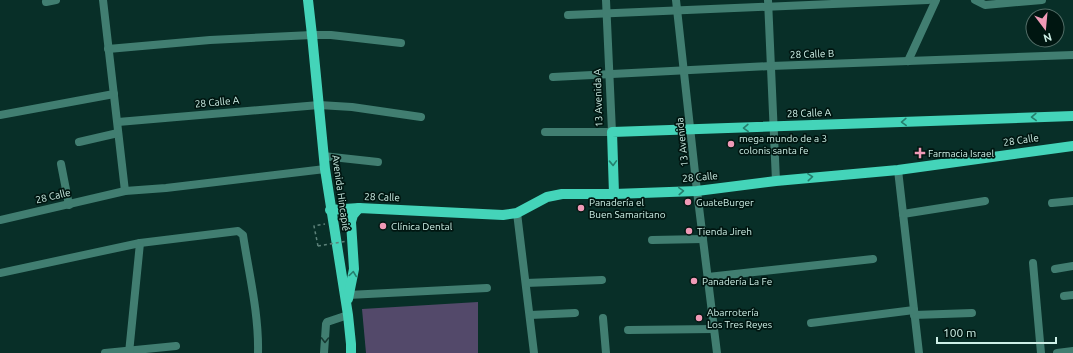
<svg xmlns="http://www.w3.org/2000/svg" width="1073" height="353" viewBox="0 0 1073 353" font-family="Ubuntu,sans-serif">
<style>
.green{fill:#53496a}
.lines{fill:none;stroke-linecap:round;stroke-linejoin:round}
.path{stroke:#5d827a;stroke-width:1.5;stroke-dasharray:3 3;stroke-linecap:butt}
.minor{stroke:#417e71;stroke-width:8}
.major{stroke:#44d4b9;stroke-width:10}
.path-bridge{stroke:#5d827a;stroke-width:1.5;stroke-dasharray:3 3;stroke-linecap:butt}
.oneway{stroke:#257e6d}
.oneway2{stroke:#173a33}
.poi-dot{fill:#f09ab7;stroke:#001611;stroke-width:1.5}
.labels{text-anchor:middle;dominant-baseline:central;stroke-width:3.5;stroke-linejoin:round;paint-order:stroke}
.street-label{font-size:10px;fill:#cef0e7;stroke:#001611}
.poi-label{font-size:10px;fill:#cef0e7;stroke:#001611;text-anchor:start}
</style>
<rect width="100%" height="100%" fill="#082f28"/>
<polygon class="green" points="478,302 478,353 366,353 362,309"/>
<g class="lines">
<polyline class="path" points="318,246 314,226 325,224"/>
<g class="minor">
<polyline points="103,0 125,191"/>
<polyline points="676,0 697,191 717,353"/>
<polyline points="768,0 776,181"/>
<polyline points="975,0 985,5 1042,0"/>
<polyline points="46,2 56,0"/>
<polyline points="568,15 928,0"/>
<polyline points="108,49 210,40 312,35 331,35 401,43"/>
<polyline points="908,61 936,0"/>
<polyline points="553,77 771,66 1073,55"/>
<polyline points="0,115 114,94"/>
<polyline points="118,122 319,105 352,107 421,117"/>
<polyline points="545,132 612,132 606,0"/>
<polyline points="79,142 118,133"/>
<polyline points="323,156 378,162"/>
<polyline points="61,164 69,205"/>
<polyline points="898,170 919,353"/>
<polyline points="1052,203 1073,201"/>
<polyline points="517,213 534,353"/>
<polyline points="903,214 985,201"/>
<polyline points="0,220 125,191 166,188 325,169"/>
<polyline points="652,240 703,239"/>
<polyline points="1033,263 1041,353"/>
<polyline points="1055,269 1073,266"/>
<path d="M0,273L140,243L238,231L243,235C249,274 259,314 258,353"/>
<polyline points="708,277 873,259"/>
<polyline points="526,283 602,280"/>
<polyline points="348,295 487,288"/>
<polyline points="1064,296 1073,295"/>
<polyline points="530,315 575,313"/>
<polyline points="914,315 972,313"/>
<polyline points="603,318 606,353"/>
<polyline points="811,323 914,310"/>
<polyline points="628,330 714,329"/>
<polyline points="105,353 176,346"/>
<polyline points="129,353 140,243"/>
<polyline points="324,353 326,324 327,322 348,315"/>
<polyline points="1057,353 1073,351"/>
</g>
<g class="major">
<polyline points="308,0 312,35 325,169 348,315 351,344 351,353"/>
<polyline points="614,194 612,132 1073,116"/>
<polyline points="330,210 359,208 503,215 517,213 547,197 562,194 614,194 697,191 776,181 898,170 1073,146"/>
<polyline points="348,299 354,269 351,222 353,215 359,208"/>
</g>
<polyline class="path-bridge" points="318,246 347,241"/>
</g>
<defs><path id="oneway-chevron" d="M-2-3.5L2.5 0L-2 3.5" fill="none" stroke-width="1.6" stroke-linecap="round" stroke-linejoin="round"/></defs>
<g class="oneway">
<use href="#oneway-chevron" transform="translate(1034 117) rotate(178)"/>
<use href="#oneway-chevron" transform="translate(904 122) rotate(178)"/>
<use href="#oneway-chevron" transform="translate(746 128) rotate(178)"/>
<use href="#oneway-chevron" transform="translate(613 163) rotate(88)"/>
<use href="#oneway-chevron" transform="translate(810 177) rotate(-5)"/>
<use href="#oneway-chevron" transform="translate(681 191) rotate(-3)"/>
<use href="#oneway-chevron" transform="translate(353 274) rotate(-82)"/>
</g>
<use class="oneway2" href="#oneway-chevron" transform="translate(325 340) rotate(91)"/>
<g class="poi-dot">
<circle cx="731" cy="144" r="4"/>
<path d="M918 147h4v4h4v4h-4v4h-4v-4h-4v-4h4z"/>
<circle cx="688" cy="202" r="4"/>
<circle cx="581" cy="208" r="4"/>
<circle cx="383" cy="226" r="4"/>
<circle cx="689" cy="231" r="4"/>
<circle cx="694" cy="281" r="4"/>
<circle cx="699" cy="318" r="4"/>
</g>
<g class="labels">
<g class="street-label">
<text transform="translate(812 54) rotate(-2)">28 Calle B</text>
<text transform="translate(598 98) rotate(-92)">13 Avenida A</text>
<text transform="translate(217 102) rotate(-5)">28 Calle A</text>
<text transform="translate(809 113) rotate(-2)">28 Calle A</text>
<text transform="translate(1021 140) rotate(-8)">28 Calle</text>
<text transform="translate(682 142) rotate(-96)">13 Avenida</text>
<text transform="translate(700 177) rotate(-5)">28 Calle</text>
<text transform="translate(341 193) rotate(82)">Avenida Hincapié</text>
<text transform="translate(53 196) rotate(-13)">28 Calle</text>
<text transform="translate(382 197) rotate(2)">28 Calle</text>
</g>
<g class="poi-label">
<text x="739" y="138">mega mundo de a 3<tspan x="739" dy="12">colonis santa fe</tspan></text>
<text x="928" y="153">Farmacia Israel</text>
<text x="589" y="202">Panadería el<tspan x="589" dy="12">Buen Samaritano</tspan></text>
<text x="696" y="202">GuateBurger</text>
<text x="391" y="226">Clínica Dental</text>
<text x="697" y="231">Tienda Jireh</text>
<text x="702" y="281">Panadería La Fe</text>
<text x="707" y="312">Abarrotería<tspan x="707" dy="12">Los Tres Reyes</tspan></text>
</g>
</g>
<g transform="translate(1045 28) rotate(164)"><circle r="19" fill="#001611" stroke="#526d67"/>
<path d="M0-3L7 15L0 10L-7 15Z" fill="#f09ab7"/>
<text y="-6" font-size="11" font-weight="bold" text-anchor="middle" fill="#cef0e7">N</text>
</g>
<path d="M937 337v6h119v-6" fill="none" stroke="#cef0e7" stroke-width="2"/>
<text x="943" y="337" font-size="12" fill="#cef0e7" stroke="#001611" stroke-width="3" paint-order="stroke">100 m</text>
</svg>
